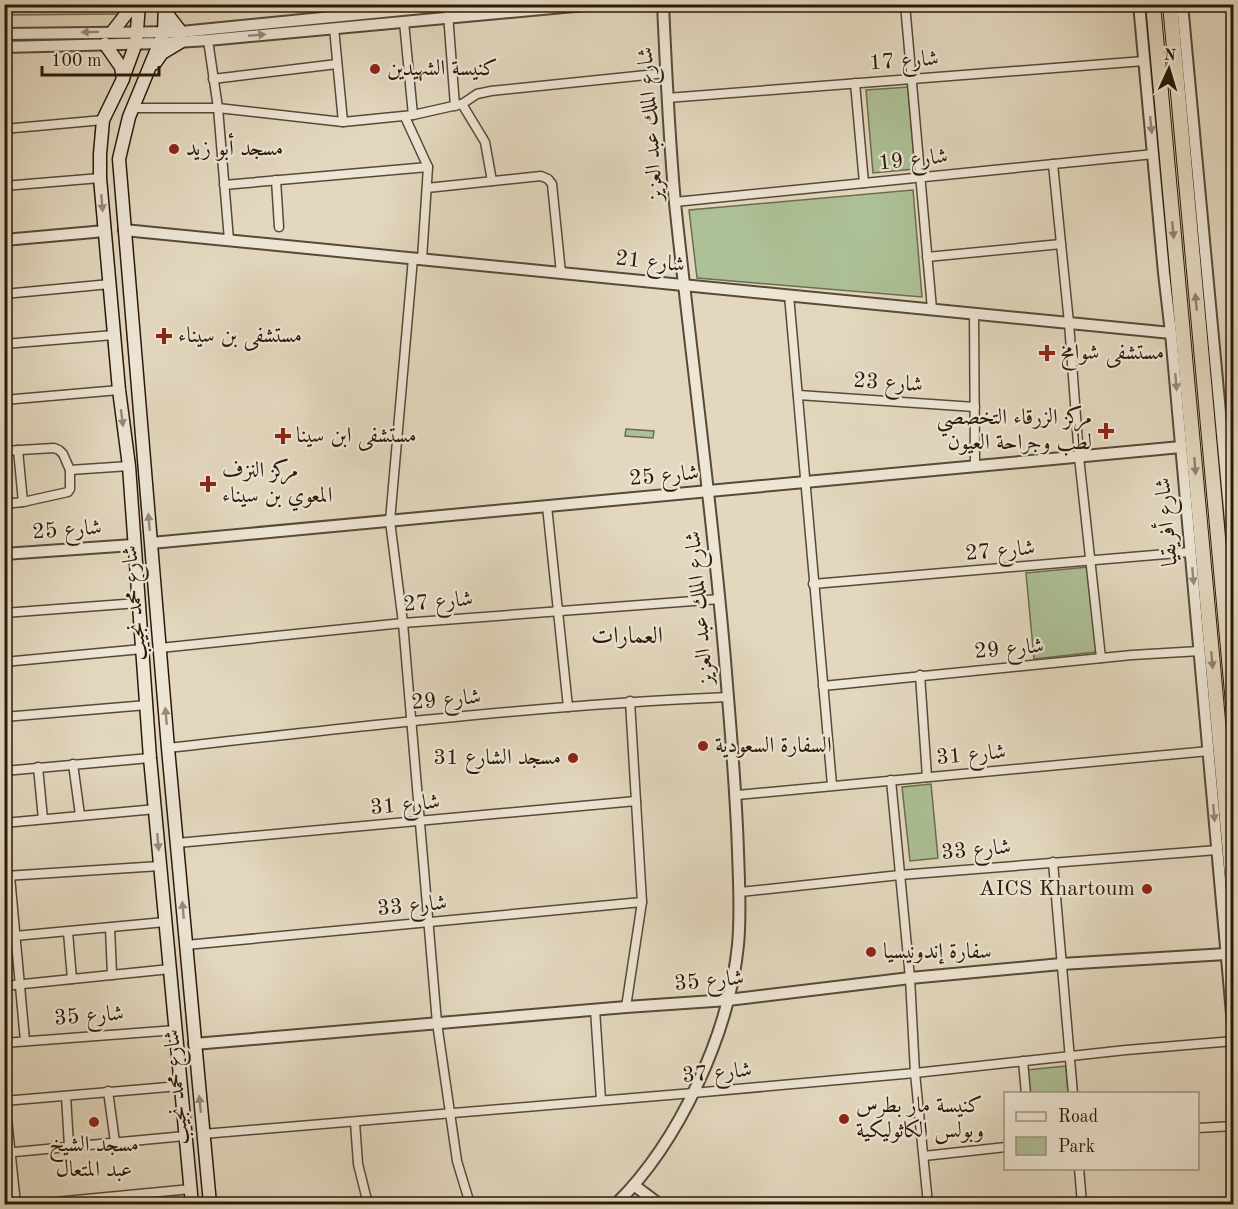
<svg xmlns="http://www.w3.org/2000/svg" width="1238" height="1209" viewBox="0 0 1238 1209" font-family="'Old Standard TT',Amiri,serif">
<style>
.green{fill:#adc097;stroke:#6c6c50;stroke-width:1.5}
.lines{fill:none;stroke-linecap:round;stroke-linejoin:round}
.minor-casing{stroke:#584937;stroke-width:11}
.tertiary-casing{stroke:#584937;stroke-width:14}
.secondary-casing{stroke:#2a190a;stroke-width:15}
.trunk-casing{stroke:#2a190a;stroke-width:16}
.minor{stroke:#ede6d5;stroke-width:8}
.tertiary{stroke:#ede6d5;stroke-width:10}
.secondary{stroke:#ede6d5;stroke-width:12}
.trunk{stroke:#e3d8bf;stroke-width:14}
.oneway{fill:#958a7a}
.oneway2{fill:#90826e}
.poi-dot{fill:#8f2418;stroke:#ede6d5;stroke-width:2}
.labels{text-anchor:middle;dominant-baseline:central;stroke-width:4.5;stroke-linejoin:round;paint-order:stroke}
.street-label{font-size:22px;fill:#2a190a;stroke:#ede6d5}
.poi-label{font-size:22px;fill:#2a190a;stroke:#ede6d5;text-anchor:start}
.neighbourhood-label{font-size:24px;fill:#2a190a;stroke:#ede6d5}
</style>
<rect width="100%" height="100%" fill="#e3d8bf"/>
<filter id="stains"><feTurbulence type="fractalNoise" baseFrequency=".00333" numOctaves="4"/><feColorMatrix values="0 0 0 0 .2 0 0 0 0 .09 0 0 0 0 .02 0 0 0 .5 -.17"/></filter>
<radialGradient id="worn" r=".72"><stop offset=".6" stop-color="#630" stop-opacity="0"/><stop offset="1" stop-color="#630" stop-opacity=".3"/></radialGradient>
<g class="green">
<polygon points="4,5 127,5 122,14 5,15"/>
<polygon points="908,87 915,169 873,173 866,90"/>
<polygon points="913,190 922,297 697,278 689,210"/>
<polygon points="626,429 654,431 653,438 625,436"/>
<polygon points="1088,567 1096,652 1034,659 1026,573"/>
<polygon points="931,784 938,858 910,861 902,787"/>
<polygon points="1066,1066 1068,1093 1028,1093 1026,1070"/>
</g>
<g class="lines">
<g class="minor-casing">
<g id="minor">
<polyline points="905,4 932,309"/>
<polyline points="448,14 455,106"/>
<polyline points="404,22 413,115"/>
<polyline points="334,28 343,122"/>
<polyline points="208,40 218,108 229,240"/>
<polyline points="213,79 337,64"/>
<polyline points="855,83 864,183"/>
<polyline points="667,98 1144,61"/>
<polyline points="462,104 485,142 492,181"/>
<polyline points="133,108 218,108 343,122 413,115 462,104 477,94 491,91 666,73"/>
<polyline points="405,117 428,167 422,259"/>
<polyline points="4,129 103,120"/>
<polyline points="1053,164 1069,323 1079,457 1101,658"/>
<polyline points="276,180 279,227"/>
<polyline points="224,185 428,167"/>
<polyline points="4,186 100,178"/>
<polyline points="427,188 541,176 548,179 552,184 561,273"/>
<polyline points="675,202 1154,154"/>
<polyline points="927,257 1061,244"/>
<polyline points="413,258 390,521 403,623 437,1023 457,1161 470,1204"/>
<polyline points="4,294 110,284"/>
<polyline points="789,295 832,785"/>
<polyline points="974,313 975,466"/>
<polyline points="4,344 114,335"/>
<polyline points="798,395 975,407"/>
<polyline points="4,400 119,390"/>
<polyline points="18,450 23,502"/>
<polyline points="4,451 54,448 59,450 63,454 70,470 70,489 68,492 23,502 4,504"/>
<polyline points="70,470 129,466"/>
<polyline points="547,506 568,707"/>
<polyline points="813,584 1190,552"/>
<polyline points="4,613 138,603"/>
<polyline points="160,648 403,623 720,599"/>
<polyline points="4,662 142,649"/>
<polyline points="920,675 927,777"/>
<polyline points="823,686 1132,655 1200,651"/>
<polyline points="4,717 147,705"/>
<path d="M168,748C354,727 541,705 728,697"/>
<polyline points="73,764 80,815"/>
<polyline points="38,767 43,819"/>
<polyline points="4,771 150,758"/>
<polyline points="891,780 910,978 915,1073 928,1204"/>
<polyline points="737,795 1209,751"/>
<polyline points="4,823 156,809"/>
<polyline points="177,843 636,801"/>
<polyline points="1053,862 1073,1094"/>
<polyline points="5,876 160,866"/>
<polyline points="10,876 25,1041"/>
<polyline points="740,892 900,875 1217,850"/>
<polyline points="110,928 112,975"/>
<polyline points="68,932 72,979"/>
<polyline points="4,937 165,922"/>
<polyline points="186,945 642,902"/>
<polyline points="4,986 170,969"/>
<polyline points="626,1007 642,902 630,701"/>
<polyline points="595,1009 601,1100"/>
<polyline points="4,1043 176,1030"/>
<polyline points="1023,1061 1026,1094"/>
<polyline points="4,1090 16,1204"/>
<polyline points="108,1091 115,1142"/>
<polyline points="66,1096 69,1146"/>
<polyline points="4,1101 180,1086"/>
<polyline points="355,1122 358,1164 368,1204"/>
<polyline points="1198,1128 1234,1126"/>
<polyline points="203,1134 693,1093 915,1073 1126,1050 1234,1041"/>
<polyline points="4,1153 185,1136"/>
<polyline points="924,1156 1006,1147"/>
<polyline points="1079,1168 1082,1204"/>
<polyline points="34,1204 191,1189"/>
</g>
</g>
<g class="tertiary-casing">
<g id="tertiary">
<polyline points="1139,4 1164,273 1171,333 1234,1036"/>
<polyline points="1182,4 1234,563"/>
<polyline points="4,34 181,32 463,4"/>
<polyline points="4,47 160,43 208,40 596,4"/>
<polyline points="124,230 1171,333"/>
<polyline points="4,240 105,231"/>
<polyline points="151,543 1181,447"/>
<polyline points="4,554 133,545"/>
<polyline points="194,1044 626,1007 728,1000 910,978 1061,964 1226,954"/>
<polyline points="635,1186 659,1204"/>
<path d="M616,1204C679,1142 729,1034 738,945C741,914 739,883 738,852C736,787 730,724 725,660C712,507 691,355 675,203C669,137 666,71 663,4"/>
</g>
</g>
<g class="secondary-casing">
<g id="secondary">
<polyline points="139,4 136,43 122,81 103,120 100,154 100,178 119,390 129,466 150,758 192,1204"/>
<polyline points="165,4 164,32 129,117 119,159 168,748 210,1204"/>
<polyline points="166,8 167,14 181,32"/>
<polyline points="113,31 134,4"/>
<polyline points="105,44 121,67 123,79"/>
<polyline points="155,63 162,53 182,41"/>
</g>
</g>
<g class="trunk-casing">
<g id="trunk">
<polyline points="1153,4 1234,897"/>
<polyline points="1170,4 1234,715"/>
</g>
</g>
<use href="#minor" class="minor"/>
<use href="#tertiary" class="tertiary"/>
<use href="#secondary" class="secondary"/>
<use href="#trunk" class="trunk"/>
</g>
<defs><path id="oneway-solid" d="M-6-.8H1V-3.2L6.5 0L1 3.2V.8H-6Z" transform="scale(1.5)"/></defs>
<g class="oneway">
<use href="#oneway-solid" transform="translate(90 32) rotate(179)"/>
<use href="#oneway-solid" transform="translate(257 35) rotate(-5)"/>
<use href="#oneway-solid" transform="translate(1151 125) rotate(84)"/>
<use href="#oneway-solid" transform="translate(102 203) rotate(85)"/>
<use href="#oneway-solid" transform="translate(1176 382) rotate(85)"/>
<use href="#oneway-solid" transform="translate(122 418) rotate(83)"/>
<use href="#oneway-solid" transform="translate(149 522) rotate(-95)"/>
<use href="#oneway-solid" transform="translate(1193 576) rotate(85)"/>
<use href="#oneway-solid" transform="translate(166 716) rotate(-95)"/>
<use href="#oneway-solid" transform="translate(1214 813) rotate(85)"/>
<use href="#oneway-solid" transform="translate(158 842) rotate(85)"/>
<use href="#oneway-solid" transform="translate(183 910) rotate(-95)"/>
<use href="#oneway-solid" transform="translate(200 1104) rotate(-96)"/>
</g>
<g class="oneway2">
<use href="#oneway-solid" transform="translate(1173 230) rotate(85)"/>
<use href="#oneway-solid" transform="translate(1196 302) rotate(-95)"/>
<use href="#oneway-solid" transform="translate(1195 466) rotate(85)"/>
<use href="#oneway-solid" transform="translate(1212 660) rotate(85)"/>
</g>
<g class="poi-dot">
<circle cx="375" cy="69" r="6"/>
<circle cx="174" cy="149" r="6"/>
<path d="M161 327h6v6h6v6h-6v6h-6v-6h-6v-6h6z"/>
<path d="M1044 344h6v6h6v6h-6v6h-6v-6h-6v-6h6z"/>
<path d="M1103 422h6v6h6v6h-6v6h-6v-6h-6v-6h6z"/>
<path d="M280 427h6v6h6v6h-6v6h-6v-6h-6v-6h6z"/>
<path d="M205 475h6v6h6v6h-6v6h-6v-6h-6v-6h6z"/>
<circle cx="703" cy="746" r="6"/>
<circle cx="573" cy="758" r="6"/>
<circle cx="1147" cy="889" r="6"/>
<circle cx="871" cy="952" r="6"/>
<circle cx="844" cy="1119" r="6"/>
<circle cx="94" cy="1122" r="6"/>
</g>
<g class="labels">
<g class="street-label">
<text transform="translate(904 61) rotate(-4)">شارع 17</text>
<text transform="translate(651 124) rotate(-94)">شارع الملك عبد العزيز</text>
<text transform="translate(913 160) rotate(-6)">شارع 19</text>
<text transform="translate(650 262) rotate(6)">شارع 21</text>
<text transform="translate(888 383) rotate(4)">شارع 23</text>
<text transform="translate(664 476) rotate(-5)">شارع 25</text>
<text transform="translate(1167 522) rotate(-95)">شارع أفريقيا</text>
<text transform="translate(67 530) rotate(-4)">شارع 25</text>
<text transform="translate(1000 551) rotate(-5)">شارع 27</text>
<text transform="translate(438 602) rotate(-5)">شارع 27</text>
<text transform="translate(135 603) rotate(-95)">شارع محمد نجيب</text>
<text transform="translate(700 608) rotate(-95)">شارع الملك عبد العزيز</text>
<text transform="translate(1009 649) rotate(-5)">شارع 29</text>
<text transform="translate(446 700) rotate(-5)">شارع 29</text>
<text transform="translate(971 755) rotate(-5)">شارع 31</text>
<text transform="translate(405 805) rotate(-5)">شارع 31</text>
<text transform="translate(976 850) rotate(-5)">شارع 33</text>
<text transform="translate(412 906) rotate(-5)">شارع 33</text>
<text transform="translate(709 981) rotate(-5)">شارع 35</text>
<text transform="translate(89 1016) rotate(-4)">شارع 35</text>
<text transform="translate(717 1073) rotate(-5)">شارع 37</text>
<text transform="translate(177 1087) rotate(-95)">شارع محمد نجيب</text>
</g>
<g class="poi-label">
<text x="387" y="69">كنيسة الشهيدين</text>
<text x="186" y="149">مسجد أبو زيد</text>
<text x="178" y="336">مستشفى بن سيناء</text>
<text x="1060" y="353">مستشفى شوامخ</text>
<text x="1092" y="418" text-anchor="end">مركز الزرقاء التخصصي<tspan x="1092" dy="25">لطب وجراحة العيون</tspan></text>
<text x="296" y="436">مستشفى ابن سينا</text>
<text x="222" y="471">مركز النزف<tspan x="222" dy="25">المعوي بن سيناء</tspan></text>
<text x="715" y="746">السفارة السعودية</text>
<text x="561" y="758" text-anchor="end">مسجد الشارع 31</text>
<text x="1135" y="889" text-anchor="end">AICS Khartoum</text>
<text x="883" y="952">سفارة إندونيسيا</text>
<text x="856" y="1106">كنيسة مار بطرس<tspan x="856" dy="25">وبولس الكاثوليكية</tspan></text>
<text x="94" y="1145" text-anchor="middle">مسجد الشيخ<tspan x="94" dy="25">عبد المتعال</tspan></text>
</g>
<g class="neighbourhood-label">
<text x="627" y="637">العمارات</text>
</g>
</g>
<rect width="1238" height="1209" fill="none" stroke="#e3d8bf" stroke-width="24"/>
<rect x="6" y="6" width="1226" height="1197" fill="none" stroke="#2a190a" stroke-width="3"/>
<rect x="12" y="12" width="1214" height="1185" fill="none" stroke="#2a190a" stroke-width="1.5"/>
<rect x="1004" y="1092" width="195" height="78" fill="#ede6d5" stroke="#9f9484" stroke-width="1.5"/>
<rect x="1016" y="1112" width="30" height="9" fill="#ede6d5" stroke="#9f9484" stroke-width="1.5"/>
<text x="1058" y="1122" font-size="18" fill="#2a190a">Road</text>
<rect x="1016" y="1137" width="30" height="18" fill="#adc097" stroke="#9f9484" stroke-width="1.5"/>
<text x="1058" y="1152" font-size="18" fill="#2a190a">Park</text>
<g transform="translate(1169 69) rotate(4)" stroke="#ede6d5" stroke-width="4.5" paint-order="stroke">
<path d="M0-4.5L10 22L0 15L-10 22Z" fill="#2a190a"/>
<text y="-9" font-size="16" font-weight="bold" text-anchor="middle" fill="#2a190a">N</text>
</g>
<path d="M42 66v9h117v-9" fill="none" stroke="#2a190a" stroke-width="3"/>
<text x="51" y="66" font-size="18" fill="#2a190a" stroke="#ede6d5" stroke-width="4.5" paint-order="stroke">100 m</text>
<rect width="100%" height="100%" filter="url(#stains)"/>
<rect width="100%" height="100%" fill="url(#worn)"/>
</svg>
